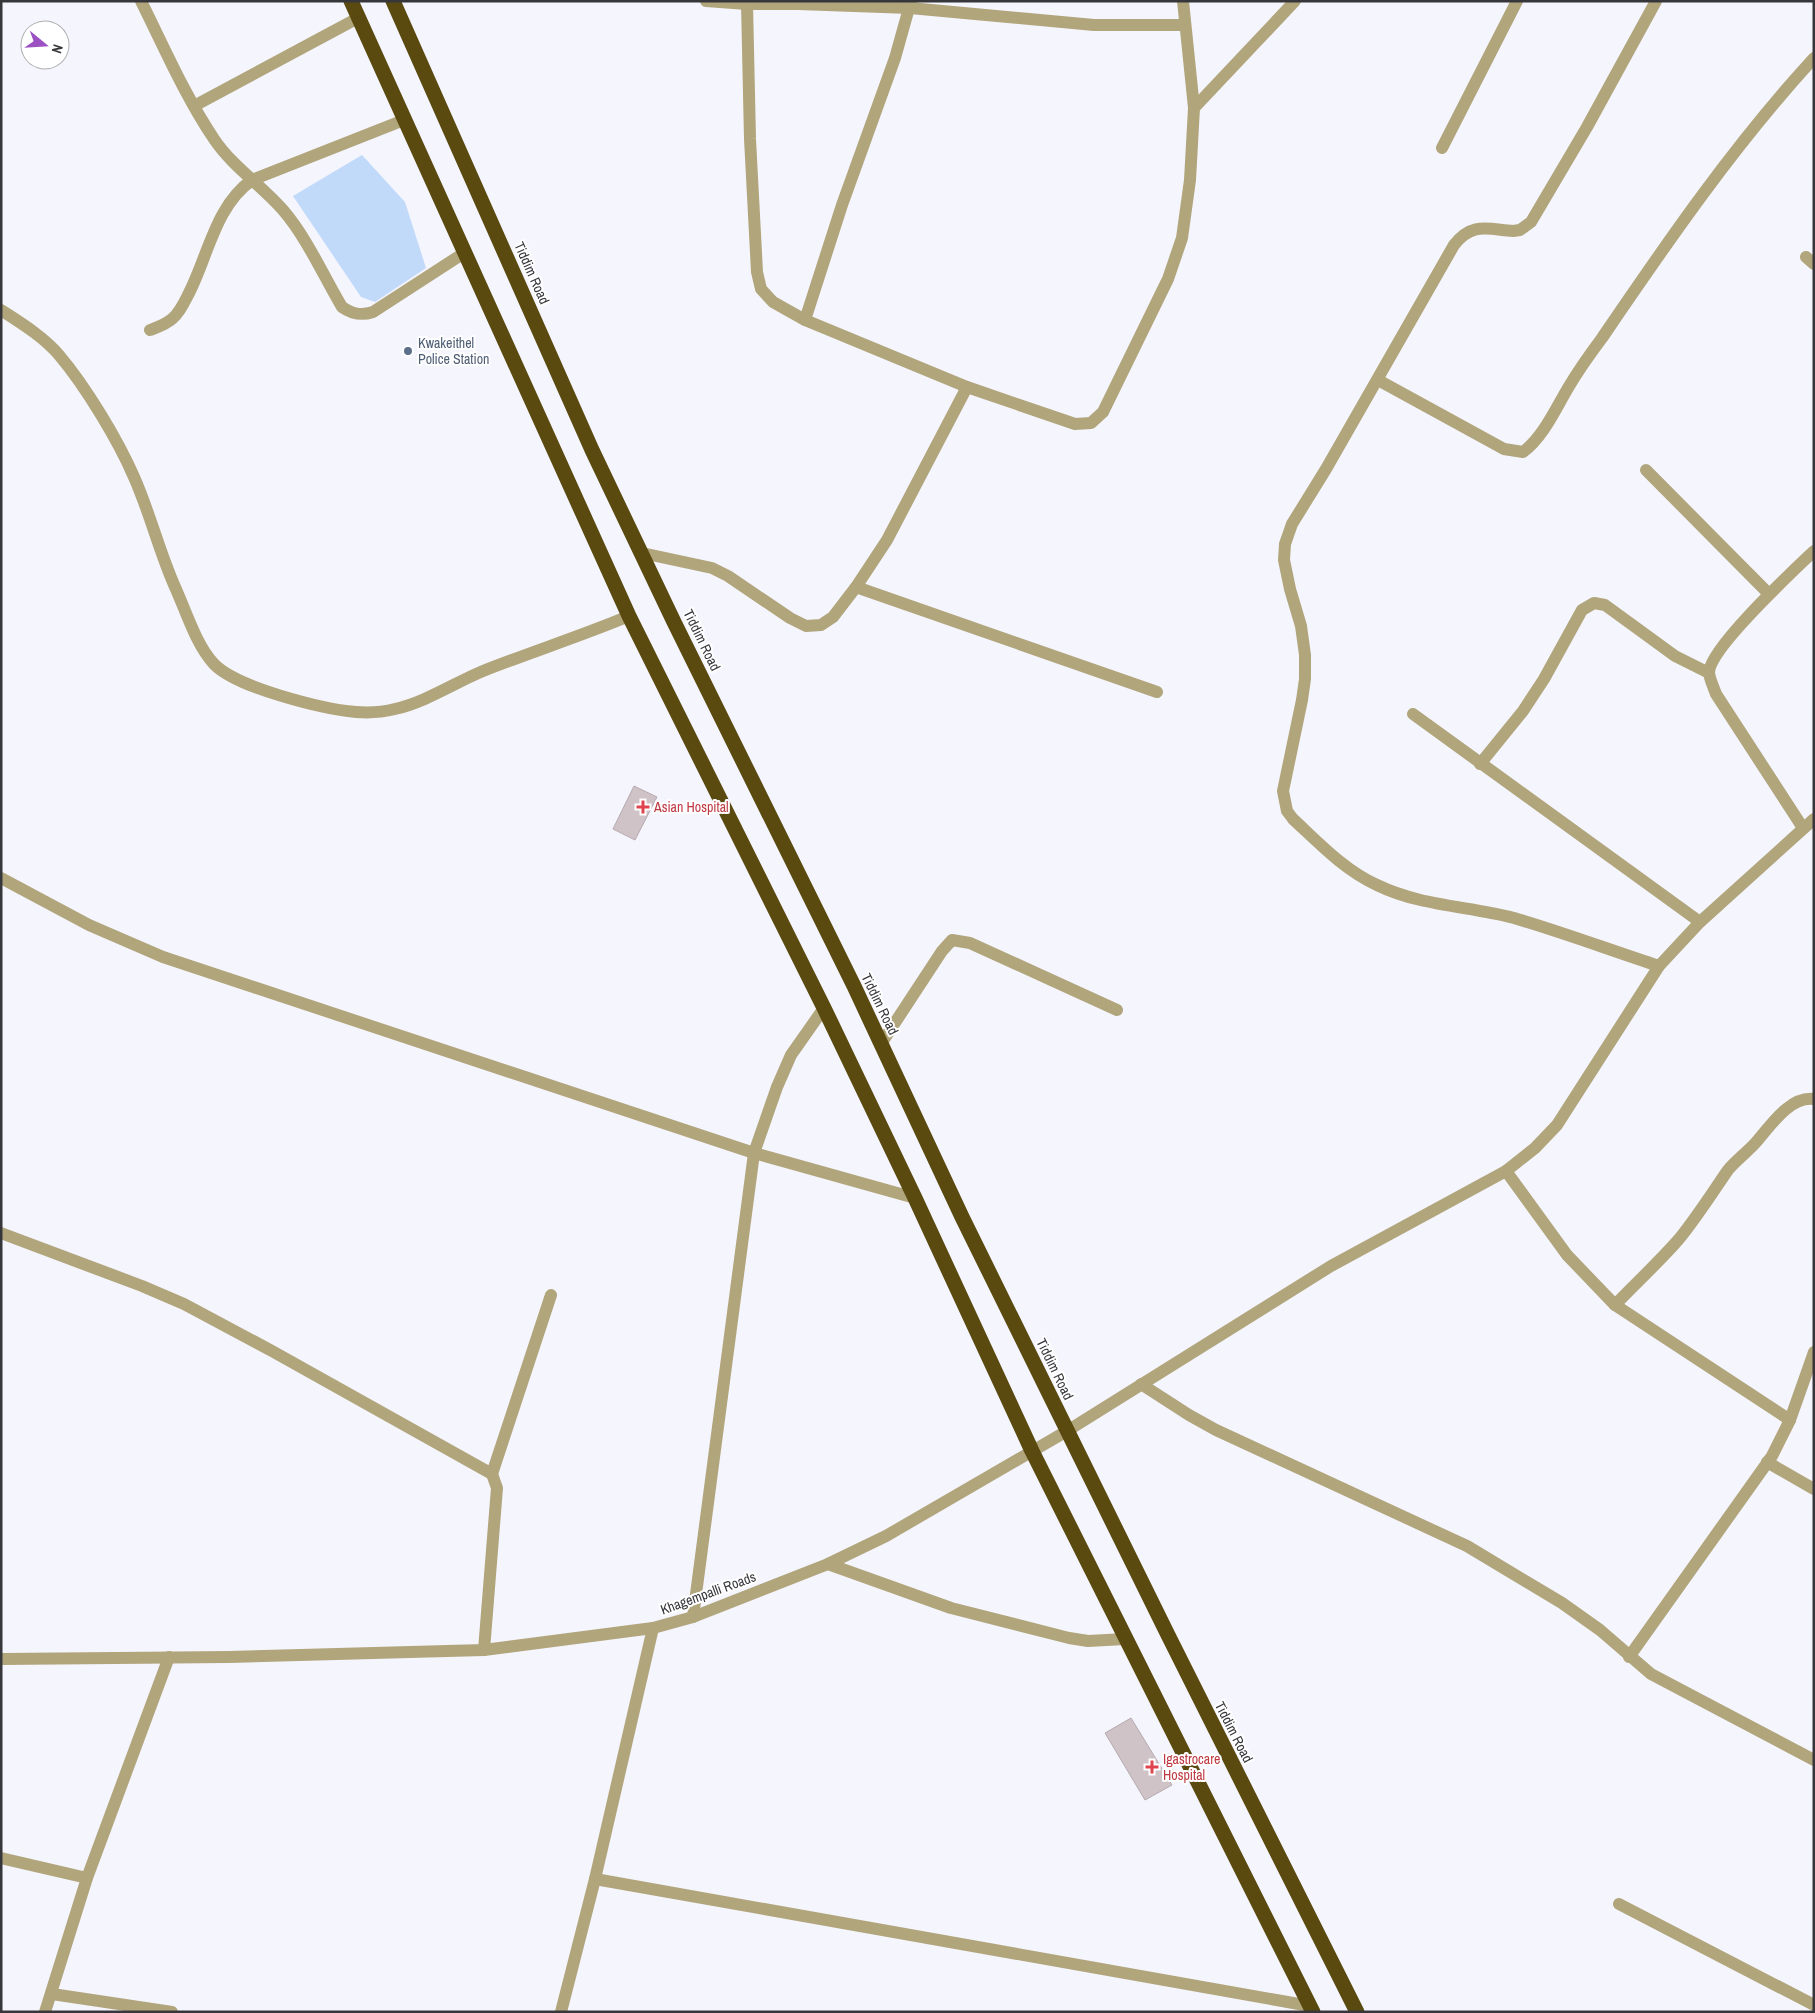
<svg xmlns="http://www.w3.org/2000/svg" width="1815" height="2013" viewBox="0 0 1815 2013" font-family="'Archivo Narrow',sans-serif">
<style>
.water{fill:#c2dafa}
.building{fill:#cfc3c8;stroke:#b6aaaf}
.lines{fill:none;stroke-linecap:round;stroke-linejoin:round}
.minor{stroke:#b1a57c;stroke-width:12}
.highway{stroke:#5a4a0f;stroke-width:15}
.service-dot{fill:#5c6f8a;stroke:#fff;stroke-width:2}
.health-dot{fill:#e0444e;stroke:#fff;stroke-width:2}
.labels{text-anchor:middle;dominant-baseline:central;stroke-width:4;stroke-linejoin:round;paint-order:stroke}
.street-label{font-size:14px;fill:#37363b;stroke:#fff}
.service-label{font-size:14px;fill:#4e5e75;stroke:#fff;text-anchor:start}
.health-label{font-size:14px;fill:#be3a42;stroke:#fff;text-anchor:start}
</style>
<rect width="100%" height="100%" fill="#f5f5fe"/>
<polygon class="water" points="362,155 405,202 426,268 375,302 361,297 293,196"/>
<g class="building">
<polygon points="634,786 657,797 635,840 613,829"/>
<polygon points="1131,1718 1172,1785 1145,1800 1105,1733"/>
</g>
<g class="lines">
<g class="minor">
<path d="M141,1C164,47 185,96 214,139C232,166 261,185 283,210C307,238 323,275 342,307C352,314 361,316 373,312L464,253"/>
<polyline points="706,1 747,4 798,4 910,8 1094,25 1185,25"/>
<path d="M1656,1L1587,127L1531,222L1520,230L1513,231C1487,229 1472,222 1454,245L1326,469L1292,524L1285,544L1284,560L1290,589L1301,626L1305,655V679L1302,700L1283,791L1287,811L1293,819C1319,843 1344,870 1377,885C1420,906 1468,906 1514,918C1562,932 1610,950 1659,966"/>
<polyline points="747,4 750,139 757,272 761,289 773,302 805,320 967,387 1075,424 1091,423 1103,412 1168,279 1182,238 1190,180 1194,108 1183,1"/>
<polyline points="194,106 358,18"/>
<polyline points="1194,108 1295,1"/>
<polyline points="1442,148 1517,1"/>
<polyline points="1806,257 1814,264"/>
<path d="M1,310C21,323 44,337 59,355C86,387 118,440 134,477C150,513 159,551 175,587C186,611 196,645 214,664C237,688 323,709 356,712C369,713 383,712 395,709C426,702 454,683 483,671C531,652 581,636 629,616"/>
<polyline points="805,320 842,205 895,58 911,1"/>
<path d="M150,330C158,327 167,324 173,318C180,312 184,303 188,295C208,257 215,206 252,180L404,120"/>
<path d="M1378,380L1504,449L1523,452C1543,437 1555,410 1568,388C1578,371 1590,354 1602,338C1668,241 1735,144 1814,58"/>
<polyline points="1646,470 1769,594"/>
<polyline points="642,553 712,568 728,576 790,618 806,626 821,625 833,617 856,587 887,540 967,387"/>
<polyline points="856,587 1157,692"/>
<polyline points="1413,714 1700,922"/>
<polyline points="1480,764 1523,711 1544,679 1582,610 1594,603 1605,605 1675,656 1709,673"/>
<path d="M1803,828L1716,694C1714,688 1709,678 1709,672C1711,647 1793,571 1814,551"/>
<polyline points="1,878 89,925 163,957 754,1153 915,1198"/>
<polyline points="881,1044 942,951 952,940 970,943 1117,1010"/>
<polyline points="1506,1171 1567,1255 1615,1305 1790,1420"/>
<polyline points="1,1233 142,1286 184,1304 272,1351 492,1474 497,1488 484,1650"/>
<path d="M1615,1305C1636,1283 1659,1262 1679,1239C1697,1217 1712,1193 1728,1170C1737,1159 1749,1151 1758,1140C1771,1125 1790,1096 1814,1099"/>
<polyline points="1141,1384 1189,1415 1216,1430 1467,1546 1562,1603 1600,1630 1651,1674 1814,1760"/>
<polyline points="1767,1462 1814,1489"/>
<polyline points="492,1474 551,1295"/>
<polyline points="828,1564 951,1608 1069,1638 1088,1641 1125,1639"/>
<polyline points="693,1617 754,1153 777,1087 791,1055 824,1008"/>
<polyline points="1629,1657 1772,1456 1790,1420 1814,1352"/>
<polyline points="1,1659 229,1657 484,1650 653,1628 693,1617 828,1564 886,1536 1067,1431 1331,1266 1506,1171 1535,1148 1557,1125 1659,966 1700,922 1814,819"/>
<polyline points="1,1858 87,1878"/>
<polyline points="595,1879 1310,2006"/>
<polyline points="1619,1904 1814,2005"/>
<polyline points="52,1994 172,2012"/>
<polyline points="45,2012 87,1878 169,1657"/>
<polyline points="561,2012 595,1879 653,1628"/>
</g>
<g class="highway">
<polyline points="351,1 629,616 824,1008 915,1198 1032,1451 1313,2012"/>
<polyline points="393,1 592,450 674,622 854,986 962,1217 1168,1635 1357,2012"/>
</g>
</g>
<circle class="service-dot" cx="408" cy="351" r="5"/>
<g class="health-dot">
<path d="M640.5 799.5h5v5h5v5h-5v5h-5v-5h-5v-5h5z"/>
<path d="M1149.5 1759.5h5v5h5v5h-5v5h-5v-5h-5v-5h5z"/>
</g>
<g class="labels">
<g class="street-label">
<text transform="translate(532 273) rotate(66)">Tiddim Road</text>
<text transform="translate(702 640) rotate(64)">Tiddim Road</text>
<text transform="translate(880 1004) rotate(64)">Tiddim Road</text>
<text transform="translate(1055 1369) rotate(64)">Tiddim Road</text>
<text transform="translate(708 1593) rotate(-20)">Khagempalli Roads</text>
<text transform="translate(1234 1732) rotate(63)">Tiddim Road</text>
</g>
<g class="service-label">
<text x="418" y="343">Kwakeithel<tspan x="418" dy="16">Police Station</tspan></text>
</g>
<g class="health-label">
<text x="654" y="807">Asian Hospital</text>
<text x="1163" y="1759">Igastrocare<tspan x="1163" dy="16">Hospital</tspan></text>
</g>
</g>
<rect width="1815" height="2013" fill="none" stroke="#37363b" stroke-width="5"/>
<g transform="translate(45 45) rotate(108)"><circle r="24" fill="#ffffff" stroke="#afafb1"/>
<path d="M0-4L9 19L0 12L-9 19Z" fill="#9c51c3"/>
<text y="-8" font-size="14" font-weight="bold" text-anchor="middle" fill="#37363b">N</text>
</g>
</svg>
